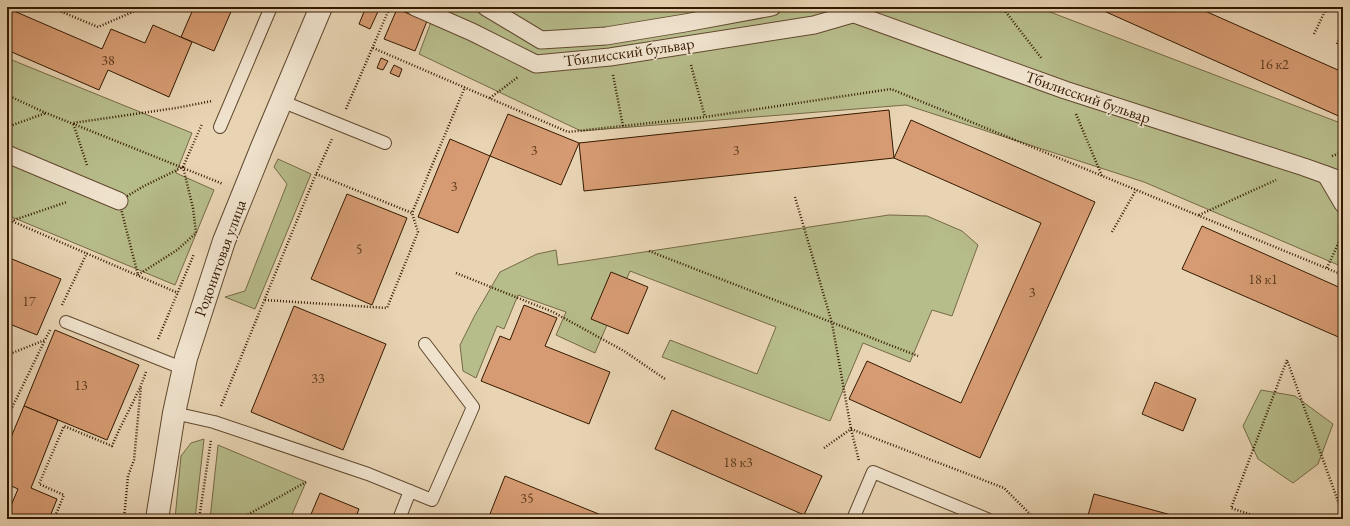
<svg xmlns="http://www.w3.org/2000/svg" width="1350" height="526" viewBox="0 0 1350 526" font-family="'EB Garamond',serif">
<style>
.green{fill:#b7bc8b;stroke:#766a46}
.building{fill:#d69b72;stroke:#341901}
.lines{fill:none;stroke-linecap:round;stroke-linejoin:round}
.service-casing{stroke:#61482e;stroke-width:14}
.pedestrian-casing{stroke:#61482e;stroke-width:19}
.tertiary-casing{stroke:#61482e;stroke-width:24}
.path{stroke:#341901;stroke-width:2.5;stroke-dasharray:1 2;stroke-linecap:butt}
.service{stroke:#f0e3ce;stroke-width:12}
.pedestrian{stroke:#f0e3ce;stroke-width:17}
.tertiary{stroke:#f0e3ce;stroke-width:22}
.labels{text-anchor:middle;dominant-baseline:central;stroke-width:3;stroke-linejoin:round;paint-order:stroke}
.number-label{font-size:14px;fill:#5c3a1d}
.street-label{font-size:16px;fill:#341901;stroke:#f0e3ce}
</style>
<rect width="100%" height="100%" fill="#e8d4b3"/>
<filter id="stains"><feTurbulence type="fractalNoise" baseFrequency=".005" numOctaves="4"/><feColorMatrix values="0 0 0 0 .2 0 0 0 0 .09 0 0 0 0 .02 0 0 0 .5 -.17"/></filter>
<radialGradient id="worn" r=".72"><stop offset=".6" stop-color="#630" stop-opacity="0"/><stop offset="1" stop-color="#630" stop-opacity=".3"/></radialGradient>
<g class="green">
<polygon points="402,7 1037,7 1343,124 1343,267 1144,182 906,105 581,131 419,54 431,22 401,10"/>
<polygon points="7,58 192,133 176,173 214,190 175,285 7,215"/>
<polygon points="278,159 311,174 255,309 225,297 245,291 287,184 274,167"/>
<polygon points="889,215 927,216 962,231 978,245 952,316 932,310 910,362 863,343 830,421 662,357 670,340 757,374 776,327 630,271 595,353 556,335 566,312 518,295 504,329 497,326 476,378 463,371 460,345 475,315 500,272 537,254 556,250 558,265"/>
<polygon points="1261,390 1295,396 1333,424 1318,464 1293,483 1258,459 1243,426"/>
<polygon points="204,439 195,519 175,519 181,456 191,443"/>
<polygon points="218,445 306,482 290,519 210,519"/>
</g>
<g class="building">
<polygon points="194,7 233,7 214,51 181,37"/>
<polygon points="366,7 380,7 370,29 359,24"/>
<polygon points="1095,7 1196,7 1338,70 1343,58 1343,118"/>
<polygon points="7,8 102,49 111,29 145,43 153,25 192,42 169,97 108,70 99,90 7,50"/>
<polygon points="397,9 427,21 415,51 384,39"/>
<polygon points="381,58 388,61 383,70 377,68"/>
<polygon points="394,65 402,69 399,77 390,73"/>
<polygon points="889,110 894,158 584,191 579,143"/>
<polygon points="508,114 579,143 561,185 490,156"/>
<polygon points="911,120 1095,202 980,458 849,399 867,361 961,403 1041,223 894,158"/>
<polygon points="450,139 490,156 458,233 418,217"/>
<polygon points="347,194 407,218 372,305 311,279"/>
<polygon points="1202,226 1343,289 1343,339 1182,269"/>
<polygon points="7,257 61,279 37,335 7,323"/>
<polygon points="611,272 648,287 628,334 591,319"/>
<polygon points="524,305 557,318 545,346 610,372 589,424 481,381 500,336 510,340"/>
<polygon points="294,306 386,344 343,450 251,412"/>
<polygon points="55,330 139,365 107,440 24,406"/>
<polygon points="1155,382 1196,399 1183,431 1142,414"/>
<polygon points="24,406 58,420 31,488 57,499 49,519 7,519 7,515 18,489 7,484 7,447"/>
<polygon points="672,410 822,476 804,515 655,449"/>
<polygon points="505,476 611,519 488,519"/>
<polygon points="320,493 359,509 355,519 309,519"/>
<polygon points="1094,494 1186,519 1087,519"/>
</g>
<g class="lines">
<g class="service-casing">
<g id="service">
<polyline points="281,101 385,143"/>
<polyline points="220,127 271,7"/>
<polyline points="66,322 182,368"/>
<polyline points="174,413 214,422 368,474 432,500 473,407 425,344"/>
<polyline points="399,519 410,491"/>
<polyline points="853,519 873,472 987,519"/>
</g>
</g>
<g class="pedestrian-casing">
<g id="pedestrian">
<polyline points="415,7 472,32 536,64 610,57 814,25 852,14"/>
<polyline points="486,7 541,40 606,36 685,23 772,7"/>
<polyline points="835,7 1065,90 1304,167 1343,181"/>
<polyline points="7,154 119,201"/>
<polyline points="1326,175 1343,204"/>
</g>
</g>
<g class="tertiary-casing">
<polyline id="tertiary" points="157,519 174,413 186,358 224,241 262,147 321,7"/>
</g>
<g class="path">
<polyline points="50,7 98,27 144,7"/>
<polyline points="1002,7 1042,59"/>
<polyline points="1314,34 1327,7"/>
<polyline points="1337,44 1343,32"/>
<polyline points="373,48 568,132 705,117 891,89 1343,275"/>
<polyline points="691,65 705,117"/>
<polyline points="613,75 623,126"/>
<polyline points="7,95 46,113 223,184"/>
<polyline points="490,98 518,77"/>
<polyline points="346,109 390,7"/>
<polyline points="1076,114 1102,176"/>
<polyline points="7,127 46,113"/>
<polyline points="1332,156 1343,152"/>
<polyline points="87,165 73,123 176,108 212,101"/>
<polyline points="183,167 202,124"/>
<polygon points="183,167 193,208 196,233 177,250 138,275 119,201 144,186"/>
<polyline points="316,174 412,213 465,87"/>
<polyline points="795,197 832,323 851,429 859,461"/>
<polyline points="1199,215 1276,180"/>
<polyline points="7,219 178,293"/>
<polyline points="11,221 67,202"/>
<polyline points="1112,232 1136,190"/>
<polyline points="649,251 918,356"/>
<polyline points="1327,268 1343,233"/>
<polyline points="456,273 553,312 624,351 665,379"/>
<polyline points="265,300 387,308 418,232 412,213"/>
<polyline points="62,305 87,253"/>
<polyline points="158,339 194,254"/>
<polyline points="7,355 45,340 50,330"/>
<polyline points="221,406 316,174 332,139"/>
<polyline points="7,418 45,340"/>
<polyline points="824,448 851,429 1004,488 1035,519"/>
<path d="M54,519L64,495L39,484L64,426L112,446C122,421 137,398 146,372"/>
<polyline points="124,519 128,476 134,460 141,386"/>
<polyline points="199,519 211,440"/>
<polyline points="240,519 306,482"/>
<polyline points="1264,519 1231,508 1287,360 1343,515"/>
</g>
<use href="#service" class="service"/>
<use href="#pedestrian" class="pedestrian"/>
<use href="#tertiary" class="tertiary"/>
</g>
<g class="labels">
<g class="number-label">
<text x="108" y="60">38</text>
<text x="1274" y="64">16 к2</text>
<text x="534" y="150">3</text>
<text x="736" y="150">3</text>
<text x="454" y="186">3</text>
<text x="359" y="249">5</text>
<text x="1263" y="279">18 к1</text>
<text x="1032" y="292">3</text>
<text x="29" y="301">17</text>
<text x="318" y="378">33</text>
<text x="81" y="385">13</text>
<text x="738" y="462">18 к3</text>
<text x="527" y="498">35</text>
</g>
<g class="street-label">
<text transform="translate(629 52) rotate(-8)">Тбилисский бульвар</text>
<text transform="translate(1088 97) rotate(19)">Тбилисский бульвар</text>
<text transform="translate(220 258) rotate(-70)">Родонитовая улица</text>
</g>
</g>
<rect width="1350" height="526" fill="none" stroke="#e8d4b3" stroke-width="24"/>
<rect x="8" y="8" width="1334" height="510" fill="none" stroke="#341901" stroke-width="2"/>
<rect x="12" y="12" width="1326" height="502" fill="none" stroke="#341901"/>
<rect width="100%" height="100%" filter="url(#stains)"/>
<rect width="100%" height="100%" fill="url(#worn)"/>
</svg>
